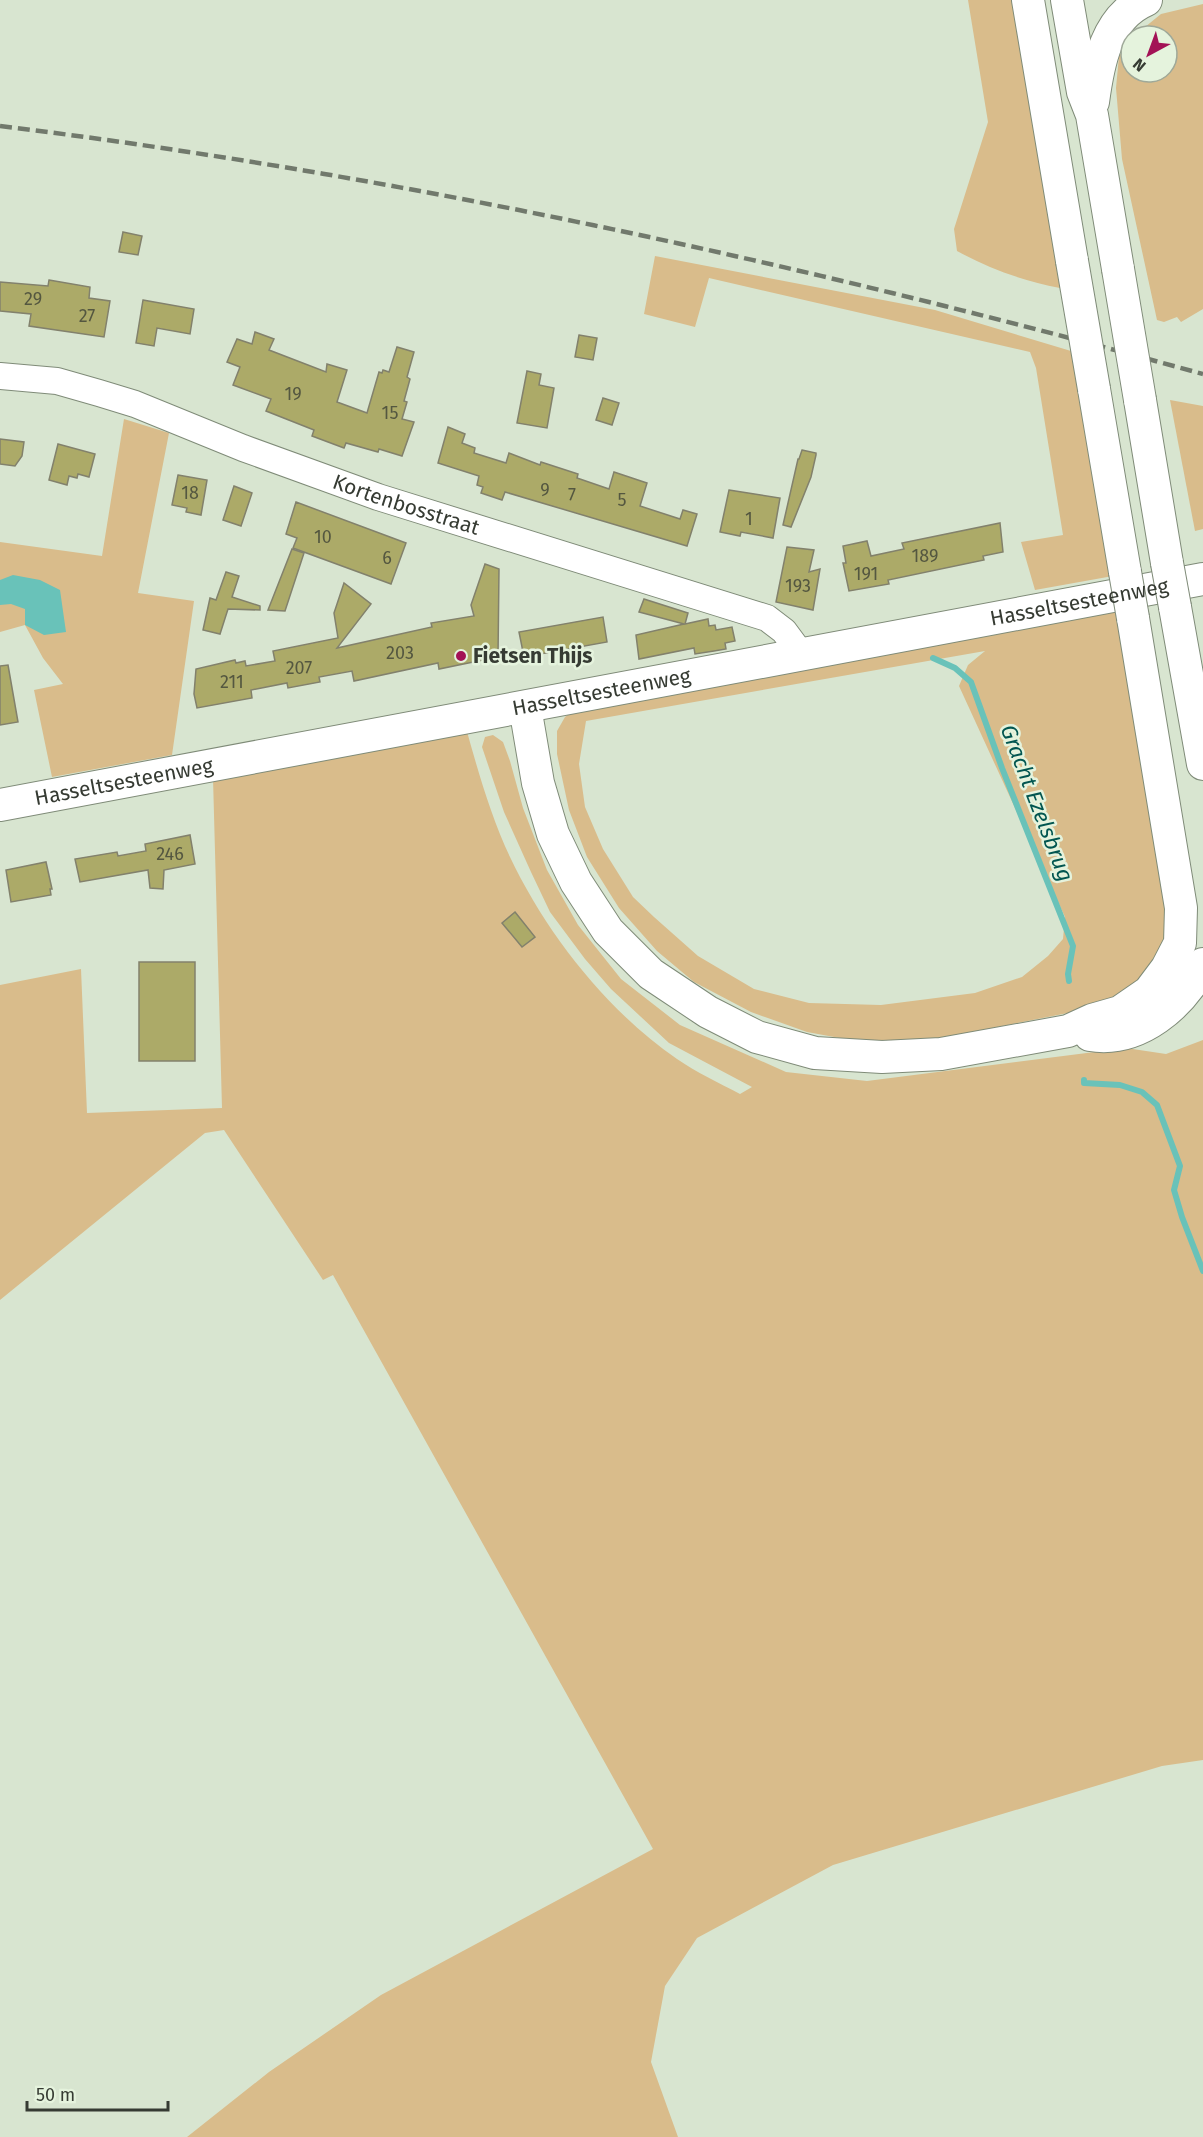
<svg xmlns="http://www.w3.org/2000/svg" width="1203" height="2137" viewBox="0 0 1203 2137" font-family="'Fira Sans',sans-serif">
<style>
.green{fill:#d9bc8b;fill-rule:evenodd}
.water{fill:#69c2b9}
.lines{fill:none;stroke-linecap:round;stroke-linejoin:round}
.stream{stroke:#69c2b9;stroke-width:6}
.building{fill:#acaa68;stroke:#82816c;stroke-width:1.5}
.minor-casing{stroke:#7f8b78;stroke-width:28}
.major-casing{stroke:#7f8b78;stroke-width:34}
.minor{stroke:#fff;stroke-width:26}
.major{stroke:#fff;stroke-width:32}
.rail{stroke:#71796c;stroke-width:4.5;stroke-dasharray:12 6;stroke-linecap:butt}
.major-bridge-casing{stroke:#7f8b78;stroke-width:34;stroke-linecap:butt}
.major-bridge{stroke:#fff;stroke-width:32}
.poi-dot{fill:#a31256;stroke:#e5f3dd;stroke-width:2}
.labels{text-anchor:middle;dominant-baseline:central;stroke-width:5;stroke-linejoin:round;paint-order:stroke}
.number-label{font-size:18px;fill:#545740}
.street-label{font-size:21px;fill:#363b33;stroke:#e5f3dd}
.poi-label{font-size:21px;font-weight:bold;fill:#363b33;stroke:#e5f3dd;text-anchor:start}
.water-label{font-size:22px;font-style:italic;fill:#025650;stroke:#e5f3dd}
</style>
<rect width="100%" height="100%" fill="#d8e5d0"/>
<g class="green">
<path d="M968,0H1014L1060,288C1023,281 990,269 957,251L954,229L988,122Z"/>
<polygon points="1203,4 1203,309 1181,322 1177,317 1164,322 1157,320 1122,159 1116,88 1119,56 1131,40 1131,72 1167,72 1167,36 1134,36 1161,14"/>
<polygon points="655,256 935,310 1071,351 1113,576 1035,590 1021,542 1063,535 1036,368 1030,352 709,278 695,327 644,314"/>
<polygon points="1170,400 1203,406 1203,529 1195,531"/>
<polygon points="124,419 169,433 138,593 194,601 172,755 52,777 34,690 63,684 43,658 25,625 0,632 0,542 102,556"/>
<path d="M1117,609L1167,910L1165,941L1139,988L1103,1006L927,1041H856L807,1032L751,1012L694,982L657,951L619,908L587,857L569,810L557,754V731L565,717L576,708ZM985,651L968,665L959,686L1065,917L1063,939L1048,956L1022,977L975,993L881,1005L809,1003L754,989L698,956L654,917L633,897L603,849L585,807L579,764L586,721Z"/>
<path d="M466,728C478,771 491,817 510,857C546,933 607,1011 677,1059C696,1072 719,1083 740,1094L752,1087L669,1043L611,989L585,959L550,912L531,872L504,812L482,747L485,737L493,735L503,742L510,761L523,808L547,870L578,925L621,979L680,1025L786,1072L867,1081L1126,1048L1166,1054L1203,1040V1760L1162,1766L833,1865L697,1938L665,1986L651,2062L678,2137H187L269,2072L381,1995L653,1849L333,1275L323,1280L224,1130L205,1133L0,1300V985L81,969L87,1113L222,1108L213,778Z"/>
</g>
<polygon class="water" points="13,575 40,580 60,590 66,632 44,635 25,625 25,609 11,604 0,605 0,580"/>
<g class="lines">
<g class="stream">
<polyline points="933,658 955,668 971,682 1002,768 1073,946 1068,974 1069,981"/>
<polyline points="1084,1080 1084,1083 1120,1085 1142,1092 1157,1105 1180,1166 1174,1190 1182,1217 1203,1271"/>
</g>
</g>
<g class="building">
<polygon points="123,232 142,236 138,255 119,252"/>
<polygon points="49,280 90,287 89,298 110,301 104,337 29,326 31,314 0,311 0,282 48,286"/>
<polygon points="143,300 194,309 190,334 157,328 154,346 136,343"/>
<polygon points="255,332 274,339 269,350 326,372 327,364 347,370 337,402 367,413 379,372 382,373 383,370 389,372 397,347 414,352 407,377 410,379 404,401 407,402 402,419 414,422 402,456 379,449 378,452 346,443 344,448 312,436 314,430 266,411 271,399 233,385 240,367 227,362 237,339 252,344"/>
<polygon points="579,335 597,338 593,360 575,357"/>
<polygon points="527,371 541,374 539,385 554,388 547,428 517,423"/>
<polygon points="603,398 619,403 612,425 596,420"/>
<polygon points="448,427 465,434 462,443 475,448 474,453 506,463 509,453 540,465 541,462 578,474 577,478 609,489 614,472 647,483 640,506 680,519 683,510 697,514 687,546 505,492 502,500 481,493 483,487 477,485 479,476 438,463"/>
<polygon points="0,439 24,442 22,456 15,466 0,464"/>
<polygon points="58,444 95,454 89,477 78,474 77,478 69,476 67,485 49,480"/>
<polygon points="802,450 816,453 816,455 811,477 791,527 783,525 798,459 799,459"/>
<polygon points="178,475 207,480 201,515 186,512 187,508 172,505"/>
<polygon points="234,486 252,493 241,526 223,520"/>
<polygon points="729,490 780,498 773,538 741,532 740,536 720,532"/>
<polygon points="296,502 406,543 391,584 293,548 297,538 286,534"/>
<polygon points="1000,523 1003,552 983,556 984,560 888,580 889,584 849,591 843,563 846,563 843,546 867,541 871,556 904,549 902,543"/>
<polygon points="787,547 814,550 809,572 820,569 813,610 776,602"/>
<polygon points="292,549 304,553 285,611 268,610"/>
<polygon points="485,564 499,569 498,657 439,669 438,663 354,681 352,671 319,677 320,682 288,688 287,683 251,690 252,698 197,708 194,694 196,669 235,660 236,663 245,661 246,666 275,661 273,651 338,638 334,613 344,583 371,604 337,648 432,627 431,623 474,616 471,605"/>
<polygon points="226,572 239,576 232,597 260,606 260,610 228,609 220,634 203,630 210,598 216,600"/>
<polygon points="644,599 688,613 685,624 708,619 709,626 715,625 716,630 732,627 735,641 725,643 726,649 714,651 695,654 694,648 639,659 636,635 684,624 639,612"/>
<polygon points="603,617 607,642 524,657 519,632"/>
<polygon points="8,665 18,722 0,725 0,666"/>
<polygon points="190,835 195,864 164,870 163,889 150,888 148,870 80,882 75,859 117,852 118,856 146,851 145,844"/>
<polygon points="46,862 52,889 50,889 51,895 11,902 6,870"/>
<polygon points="515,912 535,937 522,947 502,923"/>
<rect x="139" y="962" width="56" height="99"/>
</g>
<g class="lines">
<g class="minor-casing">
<g id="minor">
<path id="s1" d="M0,376L57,381L99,393L135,404L243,448L378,497L767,618L784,631L801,654"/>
</g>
</g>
<g class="major-casing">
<g id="major">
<polyline points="1028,0 1072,261"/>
<polyline points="1067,0 1083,92 1092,115 1118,269"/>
<path d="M1093,102C1098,64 1106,17 1146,0"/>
<polyline points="1094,389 1125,572"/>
<polyline points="1140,400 1167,563"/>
<polyline points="1175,607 1203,764"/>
<polyline points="525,707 538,783 553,834 576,882 608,931 651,974 708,1012 757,1037 815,1053 882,1057 941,1054 1068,1031 1092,1020 1120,1012 1149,992 1167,968 1180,943 1181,908 1133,618"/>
<path id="s2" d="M0,805L1203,579"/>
<path d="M1090,1035C1139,1043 1182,1005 1203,964"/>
</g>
</g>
<use href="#minor" class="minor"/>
<use href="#major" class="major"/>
<path class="rail" d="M0,126C407,176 808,265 1203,374"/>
<g class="major-bridge-casing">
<g id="major-bridge">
<polyline points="1072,261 1094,389"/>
<polyline points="1118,269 1140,400"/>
<polyline points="1167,563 1175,607"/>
<polyline points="1125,572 1133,618"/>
</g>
</g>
<use href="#major-bridge" class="major-bridge"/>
</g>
<circle class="poi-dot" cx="461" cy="656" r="6"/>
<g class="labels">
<g class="number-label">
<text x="33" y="299">29</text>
<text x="87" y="316">27</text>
<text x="293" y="394">19</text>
<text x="390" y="413">15</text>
<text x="545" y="490">9</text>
<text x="190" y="493">18</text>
<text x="572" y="495">7</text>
<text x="622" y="500">5</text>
<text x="749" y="519">1</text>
<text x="323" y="537">10</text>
<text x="925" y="556">189</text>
<text x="387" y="558">6</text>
<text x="866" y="574">191</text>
<text x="798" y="586">193</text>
<text x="400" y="653">203</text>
<text x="299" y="668">207</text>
<text x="232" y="682">211</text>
<text x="170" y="854">246</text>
</g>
<g class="street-label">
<text stroke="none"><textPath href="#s1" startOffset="428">Kortenbosstraat</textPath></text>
<text stroke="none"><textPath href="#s2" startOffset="1098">Hasseltsesteenweg</textPath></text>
<text stroke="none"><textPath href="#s2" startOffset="612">Hasseltsesteenweg</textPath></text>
<text stroke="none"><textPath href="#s2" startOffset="126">Hasseltsesteenweg</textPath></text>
</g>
<g class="poi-label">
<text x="473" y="656">Fietsen Thijs</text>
</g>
<g class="water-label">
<text transform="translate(1037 803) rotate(69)">Gracht Ezelsbrug</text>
</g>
</g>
<g transform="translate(1149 54) rotate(221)"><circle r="28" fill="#e5f3dd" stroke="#9fa999" stroke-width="1.5"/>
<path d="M0-4.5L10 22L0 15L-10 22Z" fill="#a31256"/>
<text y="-9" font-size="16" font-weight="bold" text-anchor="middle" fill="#363b33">N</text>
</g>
<path d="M27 2101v9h141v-9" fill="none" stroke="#363b33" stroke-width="3"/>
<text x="36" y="2101" font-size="18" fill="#363b33" stroke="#e5f3dd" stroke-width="4.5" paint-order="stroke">50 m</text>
</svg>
